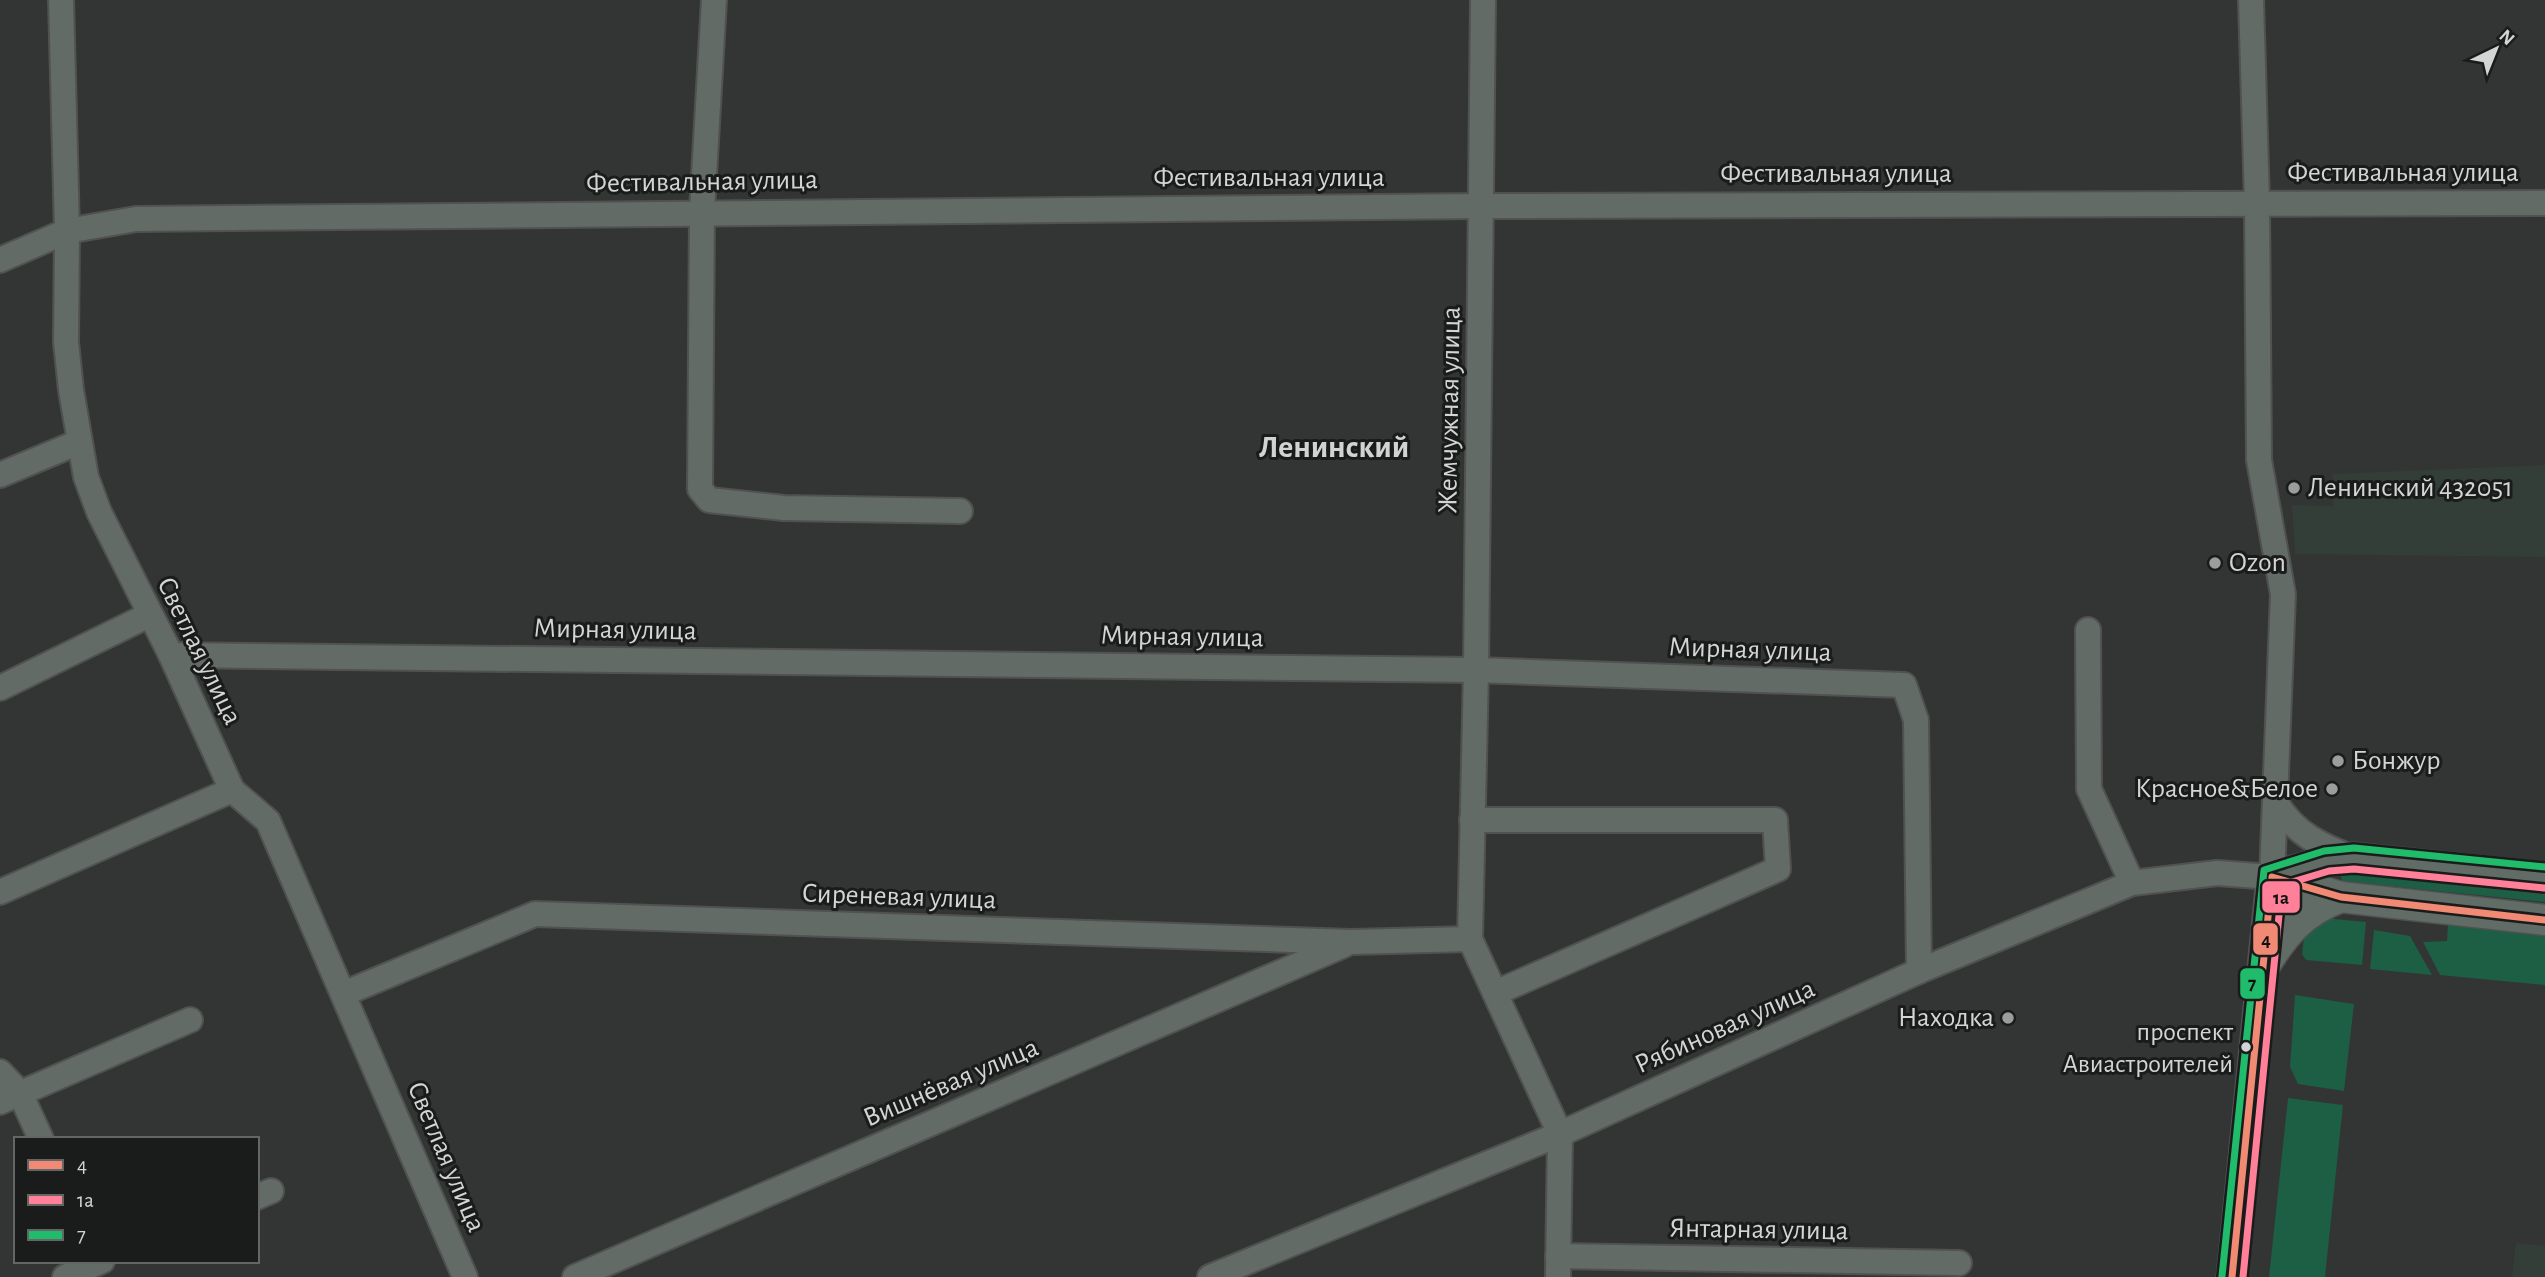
<svg xmlns="http://www.w3.org/2000/svg" width="2545" height="1277" viewBox="0 0 2545 1277" font-family="'Alegreya Sans',sans-serif">
<style>
.built{fill:#343e38}
.green{fill:#1c5f44}
.lines{fill:none;stroke-linecap:round;stroke-linejoin:round}
.minor-casing{stroke:#505150;stroke-width:28}
.major-casing{stroke:#505150;stroke-width:33}
.minor{stroke:#626b66;stroke-width:24}
.major{stroke:#616c66;stroke-width:30}
.bus-1-casing{stroke:#1a1c1b;stroke-width:12}
.bus-2-casing{stroke:#1a1c1b;stroke-width:12}
.bus-3-casing{stroke:#1a1c1b;stroke-width:12}
.bus-1{stroke:#f08a74;stroke-width:7}
.bus-2{stroke:#ff8098;stroke-width:7}
.bus-3{stroke:#20bc6c;stroke-width:7}
.poi-dot{fill:#9a9d9b;stroke:#1a1c1b;stroke-width:2.5}
.bus-dot{fill:#d2d5d3;stroke:#1a1c1b;stroke-width:2.5}
.labels{text-anchor:middle;dominant-baseline:central;stroke-width:6;stroke-linejoin:round;paint-order:stroke}
.bus-label{font-size:26px;fill:#d2d5d3;stroke:#1a1c1b;text-anchor:end}
.street-label{font-size:28px;fill:#d2d5d3;stroke:#1a1c1b}
.poi-label{font-size:28px;fill:#d2d5d3;stroke:#1a1c1b;text-anchor:start}
.quarter-label{font-size:32px;font-weight:bold;fill:#cfd4d1;stroke:#1a1c1b}
.line-badge{stroke:#1a1c1b;stroke-width:2.5}
.pale-badge-label{font-size:19px;text-anchor:middle;font-weight:bold;fill:#111}
</style>
<rect width="100%" height="100%" fill="#323533"/>
<g class="built">
<polygon points="2545,465 2545,557 2295,554 2292,505 2333,506 2333,474"/>
<polygon points="2516,1243 2545,1246 2545,1277 2512,1277"/>
</g>
<g class="green">
<polygon points="2346,870 2545,888 2545,902 2342,881 2340,874"/>
<polygon points="2323,918 2366,922 2362,965 2306,960 2302,954 2304,936"/>
<polygon points="2448,925 2545,935 2545,985 2440,975 2423,942 2447,941"/>
<polygon points="2374,930 2410,936 2432,975 2370,969"/>
<polygon points="2295,995 2354,1004 2344,1091 2298,1084 2290,1067"/>
<polygon points="2288,1098 2343,1105 2325,1277 2269,1277"/>
</g>
<g class="lines">
<g class="minor-casing">
<g id="minor">
<polyline points="61,0 67,231 66,342 71,390 86,477 99,512 171,655 232,790 268,821 465,1277"/>
<polyline points="714,0 702,211 700,489 709,500 784,508 960,511"/>
<polyline points="1483,0 1476,670 1470,939 1560,1134 1558,1277"/>
<polyline points="0,260 67,231 136,219 1482,206 2545,203"/>
<polyline points="0,475 79,442"/>
<polyline points="2088,630 2089,789 2132,883"/>
<polyline points="171,655 1476,670 1904,685 1916,720 1919,971"/>
<polyline points="0,688 149,615"/>
<path d="M2276,803C2296,834 2319,845 2353,858"/>
<polyline points="1472,820 1775,820 1778,869 1495,993"/>
<polyline points="0,892 232,790"/>
<polyline points="343,994 535,914 1351,942 1470,939"/>
<polyline points="0,1072 20,1093 41,1139"/>
<polyline points="0,1102 190,1020"/>
<polyline points="257,1197 271,1191"/>
<polyline points="1558,1256 1959,1263"/>
<polyline points="65,1277 102,1261"/>
<polyline points="575,1277 1344,945"/>
<polyline points="1210,1277 1560,1134 1919,971 2132,883 2217,873 2272,877 2283,594 2259,460 2257,202 2251,0"/>
</g>
</g>
<g class="major-casing">
<g id="major">
<polyline points="2272,877 2341,897 2545,920"/>
<polyline points="2272,877 2327,861 2354,858 2545,878"/>
<path d="M2265,965C2286,931 2304,911 2341,897"/>
<polyline points="2232,1277 2272,877"/>
</g>
</g>
<use href="#minor" class="minor"/>
<use href="#major" class="major"/>
<g class="bus-1-casing">
<polyline id="bus-1" points="2232,1277 2272,877 2341,897 2545,920"/>
</g>
<g class="bus-2-casing">
<polyline id="bus-2" points="2243,1277 2282,885 2329,871 2354,869 2544,888"/>
</g>
<g class="bus-3-casing">
<polyline id="bus-3" points="2222,1276 2264,870 2324,851 2354,848 2545,867"/>
</g>
<use href="#bus-1" class="bus-1"/>
<use href="#bus-2" class="bus-2"/>
<use href="#bus-3" class="bus-3"/>
</g>
<g class="poi-dot">
<circle cx="2294" cy="488" r="7"/>
<circle cx="2215" cy="563" r="7"/>
<circle cx="2338" cy="761" r="7"/>
<circle cx="2332" cy="789" r="7"/>
<circle cx="2008" cy="1018" r="7"/>
</g>
<circle class="bus-dot" cx="2246" cy="1047" r="6"/>
<g class="labels">
<g class="bus-label">
<text x="2233" y="1032">проспект<tspan x="2233" dy="32">Авиастроителей</tspan></text>
</g>
<g class="street-label">
<text x="2403" y="173">Фестивальная улица</text>
<text x="1836" y="174">Фестивальная улица</text>
<text x="1269" y="178">Фестивальная улица</text>
<text transform="translate(702 182) rotate(-1)">Фестивальная улица</text>
<text transform="translate(1450 410) rotate(-89)">Жемчужная улица</text>
<text transform="translate(615 630) rotate(1)">Мирная улица</text>
<text transform="translate(1182 637) rotate(1)">Мирная улица</text>
<text transform="translate(1750 650) rotate(2)">Мирная улица</text>
<text transform="translate(199 651) rotate(64)">Светлая улица</text>
<text transform="translate(899 897) rotate(2)">Сиреневая улица</text>
<text transform="translate(1725 1027) rotate(-24)">Рябиновая улица</text>
<text transform="translate(951 1083) rotate(-23)">Вишнёвая улица</text>
<text transform="translate(446 1157) rotate(67)">Светлая улица</text>
<text transform="translate(1759 1230) rotate(1)">Янтарная улица</text>
</g>
<g class="poi-label">
<text x="2308" y="488">Ленинский 432051</text>
<text x="2229" y="563">Ozon</text>
<text x="2352" y="761">Бонжур</text>
<text x="2318" y="789" text-anchor="end">Красное&amp;Белое</text>
<text x="1994" y="1018" text-anchor="end">Находка</text>
</g>
<g class="quarter-label">
<text x="1334" y="447">Ленинский</text>
</g>
</g>
<g class="line-badge">
<rect x="2261" y="880" width="40" height="34" rx="7" fill="#ff8098"/>
<rect x="2252" y="922" width="27" height="34" rx="7" fill="#f08a74"/>
<rect x="2239" y="967" width="27" height="33" rx="7" fill="#20bc6c"/>
</g>
<g class="pale-badge-label">
<text x="2281" y="904">1а</text>
<text x="2266" y="946">4</text>
<text x="2252" y="990">7</text>
</g>
<rect x="14" y="1137" width="245" height="126" fill="#1a1c1b" stroke="#646665" stroke-width="2"/>
<rect x="28" y="1160" width="35" height="10" fill="#f08a74" stroke="#646665" stroke-width="2"/>
<text x="77" y="1172" font-size="21" fill="#d2d5d3">4</text>
<rect x="28" y="1195" width="35" height="10" fill="#ff8098" stroke="#646665" stroke-width="2"/>
<text x="77" y="1207" font-size="21" fill="#d2d5d3">1а</text>
<rect x="28" y="1230" width="35" height="10" fill="#20bc6c" stroke="#646665" stroke-width="2"/>
<text x="77" y="1242" font-size="21" fill="#d2d5d3">7</text>
<g transform="translate(2496 49) rotate(43)" stroke="#1a1c1b" stroke-width="5" paint-order="stroke">
<path d="M0-5L12 26L0 18L-12 26Z" fill="#d2d5d3"/>
<text y="-10" font-size="19" font-weight="bold" text-anchor="middle" fill="#d2d5d3">N</text>
</g>
</svg>
